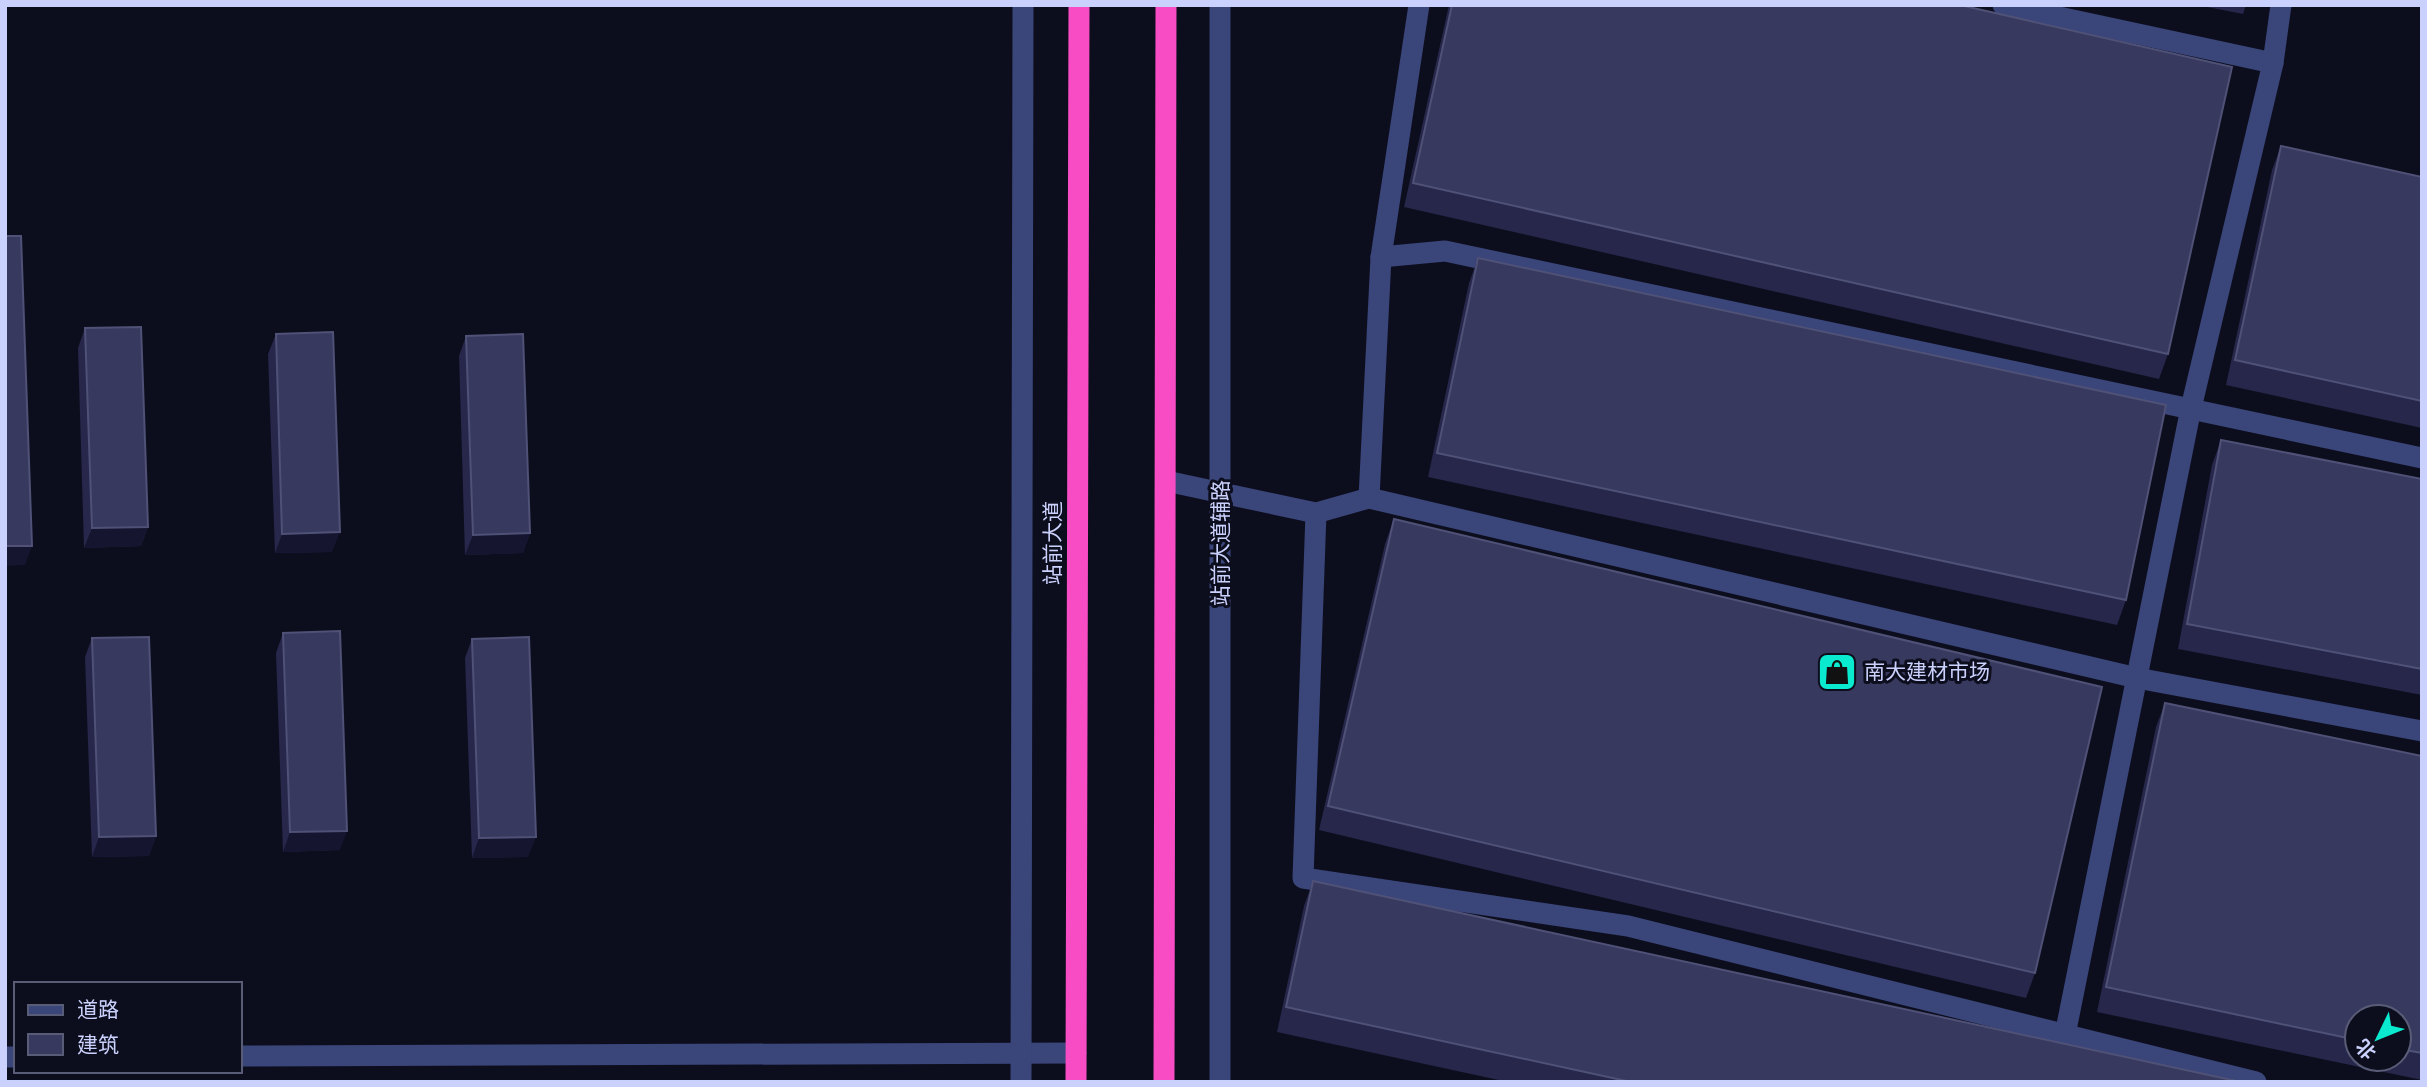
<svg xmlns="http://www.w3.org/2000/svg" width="2427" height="1087" viewBox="0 0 2427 1087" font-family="'Alegreya Sans','Noto Sans SC',sans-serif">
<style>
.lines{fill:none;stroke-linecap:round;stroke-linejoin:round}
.minor{stroke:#3a457a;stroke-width:21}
.highway{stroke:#f74cc4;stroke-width:21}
.wall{fill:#26274a;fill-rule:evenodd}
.shaded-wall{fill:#151530}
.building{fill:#38395e;stroke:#4f5177;stroke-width:2}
.labels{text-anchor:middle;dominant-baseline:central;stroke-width:6;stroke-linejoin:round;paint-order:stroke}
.street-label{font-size:21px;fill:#cbd1fd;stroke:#0d0e1d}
.poi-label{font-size:21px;fill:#cbd1fd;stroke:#0d0e1d;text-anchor:start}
</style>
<rect width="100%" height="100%" fill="#0d0e1d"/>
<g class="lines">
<g class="minor">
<polyline points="1220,5 1220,1082"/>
<polyline points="2003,5 2273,63 2191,408 2065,1035"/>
<polyline points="2273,63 2281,5"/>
<polyline points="1381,257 1419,5"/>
<polyline points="2422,458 1445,251 1381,257 1369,498 2137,678 2422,731"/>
<polyline points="1166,481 1316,513"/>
<polyline points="1369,498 1316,513 1303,878 1628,926 2256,1082"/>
<polyline points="240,1056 1076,1053"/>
<polyline points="5,1057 16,1057"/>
<polyline points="1021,1082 1023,5"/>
</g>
<g class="highway">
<polyline points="1076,1082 1079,5"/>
<polyline points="1164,1082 1166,5"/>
</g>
</g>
<g class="wall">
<polygon points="1449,5 1960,5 2168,354 2159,379 1404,207"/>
<polygon points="2197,5 2246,5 2243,14"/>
<polygon points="2281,146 2422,177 2422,428 2226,385 2272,170"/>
<polygon points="1478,258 2126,600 2117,625 1428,477 1469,283"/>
<polygon points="85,328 148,527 141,546 84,548 78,348"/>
<polygon points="276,334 332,552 275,553 268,354"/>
<polygon points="466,336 530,533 523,553 465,555 459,356"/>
<polygon points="2221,440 2422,479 2422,695 2178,649 2212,465"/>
<polygon points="1394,519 2035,973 2026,998 1319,830 1385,544"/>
<polygon points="283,633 340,850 283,852 276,653"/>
<polygon points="92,638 156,836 149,856 92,857 85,657"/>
<polygon points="472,639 528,857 472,858 465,658"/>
<path d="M2165,703L2422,756V1080L2097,1012L2156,727ZM2357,1017H2399V1059H2357Z"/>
<polygon points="1313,881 2241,1082 1508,1082 1277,1032 1304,906"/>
</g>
<g class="shaded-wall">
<polygon points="148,527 141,546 84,548 92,528"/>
<polygon points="340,532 332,552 275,553 282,534"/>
<polygon points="530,533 523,553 465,555 473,535"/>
<polygon points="5,546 32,546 25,565 5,566"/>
<polygon points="347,831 340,850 283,852 290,832"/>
<polygon points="156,836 149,856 92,857 99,837"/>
<polygon points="536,837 528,857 472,858 479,838"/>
</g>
<g class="building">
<polygon points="1452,5 1960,5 2232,67 2168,354 1413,183"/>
<polygon points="2281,146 2422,177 2422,401 2235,360"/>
<polygon points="5,236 21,236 32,546 5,546"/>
<polygon points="1478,258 2166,405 2126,600 1437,453"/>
<polygon points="141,327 148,527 92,528 85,328"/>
<polygon points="333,332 340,532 282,534 276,334"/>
<polygon points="523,334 530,533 473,535 466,336"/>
<polygon points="2221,440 2422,479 2422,669 2187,624"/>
<polygon points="1394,519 2102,687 2035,973 1328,806"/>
<polygon points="340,631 347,831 290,832 283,633"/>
<polygon points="149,637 156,836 99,837 92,638"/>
<polygon points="529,637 536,837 479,838 472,639"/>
<polygon points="2165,703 2422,756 2422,1053 2399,1049 2399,1017 2357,1017 2357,1040 2106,987"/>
<polygon points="1313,881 2241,1082 1631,1082 1286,1007"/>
</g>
<defs>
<g id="shop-square" transform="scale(2.0125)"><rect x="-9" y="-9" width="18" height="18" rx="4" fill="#0aeacf" stroke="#0d0e1d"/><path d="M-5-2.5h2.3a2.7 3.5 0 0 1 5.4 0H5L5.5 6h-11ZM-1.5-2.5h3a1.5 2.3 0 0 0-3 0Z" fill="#111"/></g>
</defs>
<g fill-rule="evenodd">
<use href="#shop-square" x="1837" y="672"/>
</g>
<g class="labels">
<g class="street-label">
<text transform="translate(1053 543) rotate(-90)">站前大道</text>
<text transform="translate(1221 543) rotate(-90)">站前大道辅路</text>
</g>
<g class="poi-label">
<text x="1864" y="672">南大建材市场</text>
</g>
</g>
<rect width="2427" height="1087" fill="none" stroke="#cbd1fd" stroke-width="14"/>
<rect x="14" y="982" width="228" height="91" fill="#0d0e1d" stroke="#595c77" stroke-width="2"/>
<rect x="28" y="1005" width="35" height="10" fill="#3a457a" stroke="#595c77" stroke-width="2"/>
<text x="77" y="1017" font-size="21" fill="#cbd1fd">道路</text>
<rect x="28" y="1034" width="35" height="21" fill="#38395e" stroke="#595c77" stroke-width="2"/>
<text x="77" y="1052" font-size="21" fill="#cbd1fd">建筑</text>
<g transform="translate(2378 1038) rotate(227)"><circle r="33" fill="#0d0e1d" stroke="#595c77" stroke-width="2"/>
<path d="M0-5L12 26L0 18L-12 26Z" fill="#0aeacf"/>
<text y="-10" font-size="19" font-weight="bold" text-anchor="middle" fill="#cbd1fd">北</text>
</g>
</svg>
